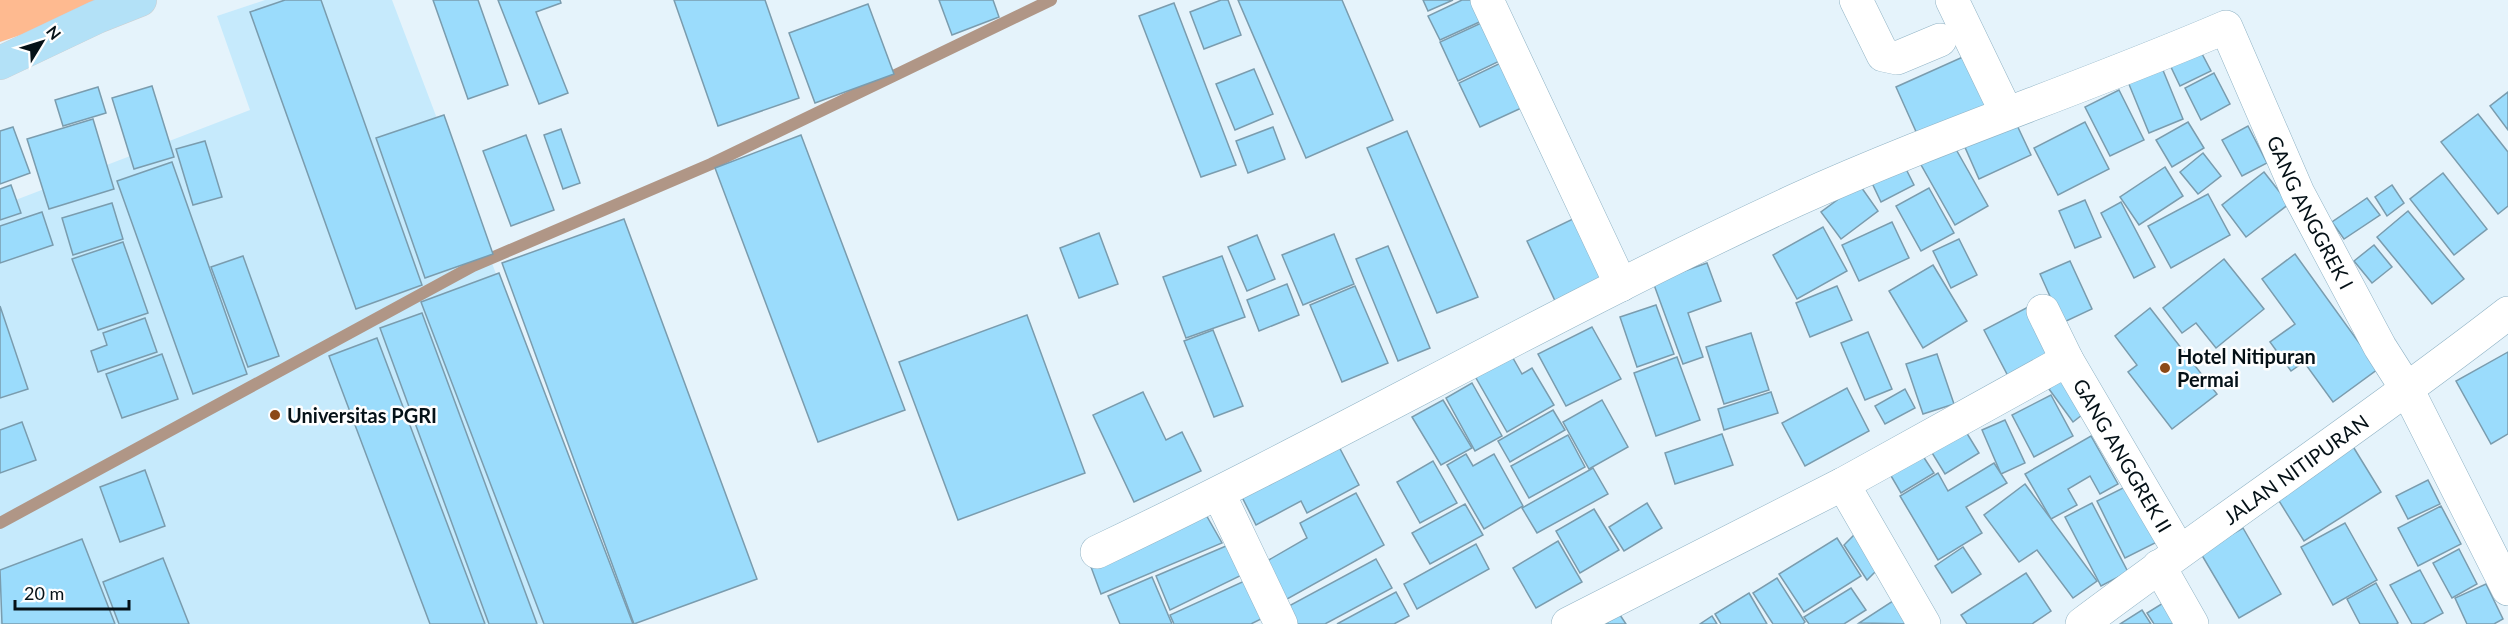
<svg xmlns="http://www.w3.org/2000/svg" width="2508" height="624" viewBox="0 0 2508 624" font-family="Lato,sans-serif">
<style>
.built{fill:#c6eafc}
.green{fill:#feba90}
.lines{fill:none;stroke-linecap:round;stroke-linejoin:round}
.stream{stroke:#b09686;stroke-width:12}
.building{fill:#9bdcfc;stroke:#7a9cae;stroke-width:1.5}
.minor-casing{stroke:#90b3c5;stroke-width:34}
.major-casing{stroke:#cdcfd1;stroke-width:34}
.minor{stroke:#fff;stroke-width:33}
.major{stroke:#b3e1f7;stroke-width:33}
.poi-dot{fill:#8b4917;stroke:#fefefe;stroke-width:2}
.labels{text-anchor:middle;dominant-baseline:central;stroke-width:5;stroke-linejoin:round;paint-order:stroke}
.street-label{font-size:20px;fill:#051117;stroke:#fefefe}
.poi-label{font-size:20px;font-weight:bold;fill:#051117;stroke:#fefefe;text-anchor:start}
</style>
<rect width="100%" height="100%" fill="#e5f3fb"/>
<polygon class="built" points="265,0 392,0 629,624 0,624 0,206 250,110 217,16"/>
<polygon class="green" points="0,0 123,0 0,42"/>
<g class="lines">
<polyline class="stream" points="0,523 473,266 711,164 1051,0"/>
</g>
<g class="building">
<polygon points="285,0 321,0 422,285 356,309 250,12"/>
<polygon points="433,0 478,0 508,85 468,99"/>
<polygon points="498,0 560,0 561,3 536,12 568,93 539,104"/>
<polygon points="674,0 765,0 799,98 718,126"/>
<polygon points="939,0 993,0 999,17 952,35"/>
<polygon points="1221,0 1228,0 1241,35 1204,49 1190,12"/>
<polygon points="1238,0 1342,0 1393,120 1306,158"/>
<polygon points="1423,0 1453,0 1428,11"/>
<polygon points="1462,0 1478,0 1486,19 1440,40 1428,16"/>
<polygon points="1174,3 1236,165 1201,177 1139,16"/>
<polygon points="868,4 894,74 815,103 789,33"/>
<polygon points="1490,19 1508,57 1458,81 1440,42"/>
<polygon points="2200,50 2211,71 2180,86 2170,65"/>
<polygon points="1965,56 1987,106 1918,136 1896,87"/>
<polygon points="1509,59 1530,104 1480,127 1459,83"/>
<polygon points="2160,63 2183,119 2149,133 2126,77"/>
<polygon points="1254,69 1273,114 1235,130 1216,84"/>
<polygon points="2214,73 2230,104 2201,120 2185,88"/>
<polygon points="152,86 174,157 134,169 112,98"/>
<polygon points="98,87 106,113 63,126 55,100"/>
<polygon points="2119,90 2144,140 2110,156 2085,107"/>
<polygon points="2508,92 2508,130 2490,106"/>
<polygon points="2478,114 2508,152 2508,206 2498,214 2441,142"/>
<polygon points="444,115 493,254 425,278 376,138"/>
<polygon points="93,119 114,189 49,209 27,139"/>
<polygon points="2015,121 2031,155 1979,179 1964,145"/>
<polygon points="2085,122 2109,169 2058,195 2034,148"/>
<polygon points="2188,122 2204,148 2172,167 2156,140"/>
<polygon points="2248,126 2267,163 2242,176 2222,140"/>
<polygon points="13,127 30,173 0,184 0,131"/>
<polygon points="1273,127 1285,159 1248,173 1236,141"/>
<polygon points="561,129 580,183 563,189 544,135"/>
<polygon points="1407,131 1478,297 1437,313 1367,148"/>
<polygon points="526,135 554,210 511,226 483,151"/>
<polygon points="801,135 905,410 818,442 715,168"/>
<polygon points="205,141 222,197 193,205 176,149"/>
<polygon points="1953,144 1988,206 1955,225 1920,163"/>
<polygon points="2203,153 2221,176 2198,194 2180,172"/>
<polygon points="172,162 247,374 193,394 117,181"/>
<polygon points="1905,167 1914,185 1881,202 1872,183"/>
<polygon points="2165,167 2183,196 2139,225 2120,197"/>
<polygon points="2264,172 2289,204 2246,237 2222,205"/>
<polygon points="2443,173 2487,229 2454,255 2410,199"/>
<polygon points="1859,184 1878,211 1841,239 1821,212"/>
<polygon points="11,185 21,213 0,220 0,189"/>
<polygon points="2392,185 2404,203 2387,216 2375,197"/>
<polygon points="1929,188 1954,233 1921,251 1896,206"/>
<polygon points="2208,194 2230,235 2171,268 2148,226"/>
<polygon points="2367,198 2380,215 2344,239 2332,222"/>
<polygon points="2085,200 2101,237 2075,248 2059,211"/>
<polygon points="2121,202 2155,267 2134,278 2101,213"/>
<polygon points="112,203 123,239 73,255 62,218"/>
<polygon points="2408,211 2464,279 2432,304 2377,237"/>
<polygon points="42,212 53,245 0,263 0,226"/>
<polygon points="1575,218 1605,282 1557,305 1527,241"/>
<polygon points="624,219 757,579 634,624 502,263"/>
<polygon points="1892,222 1909,258 1859,281 1842,245"/>
<polygon points="1823,227 1847,271 1797,299 1773,255"/>
<polygon points="1099,233 1118,284 1079,298 1060,248"/>
<polygon points="1334,234 1354,284 1303,305 1282,255"/>
<polygon points="1257,235 1275,279 1247,291 1228,247"/>
<polygon points="1959,239 1977,275 1951,288 1933,251"/>
<polygon points="123,242 148,313 98,330 72,259"/>
<polygon points="2374,245 2392,267 2372,283 2354,261"/>
<polygon points="1388,246 1430,348 1398,361 1356,259"/>
<polygon points="2295,254 2378,369 2333,402 2304,362 2291,371 2270,342 2295,324 2262,279"/>
<polygon points="243,256 279,356 248,367 211,267"/>
<polygon points="1222,256 1245,317 1186,338 1163,277"/>
<polygon points="2224,259 2264,309 2216,348 2196,323 2182,333 2163,308"/>
<polygon points="2070,261 2092,309 2062,323 2040,274"/>
<polygon points="1707,263 1721,301 1688,313 1703,357 1683,364 1653,282"/>
<polygon points="1933,265 1967,321 1923,348 1889,291"/>
<polygon points="499,273 633,624 544,624 421,302"/>
<polygon points="1287,284 1299,315 1259,331 1247,300"/>
<polygon points="1355,286 1388,363 1342,382 1310,305"/>
<polygon points="1837,286 1852,320 1810,337 1796,303"/>
<polygon points="1656,305 1674,354 1637,367 1620,317"/>
<polygon points="2032,305 2056,352 2008,376 1984,330"/>
<polygon points="0,306 28,389 0,398"/>
<polygon points="2150,308 2217,394 2172,429 2128,372 2137,365 2115,336"/>
<polygon points="422,313 537,624 489,624 380,328"/>
<polygon points="1027,315 1085,473 958,520 899,362"/>
<polygon points="145,318 157,352 98,372 91,351 107,345 103,333"/>
<polygon points="1592,327 1621,379 1566,406 1538,354"/>
<polygon points="1213,330 1243,406 1214,417 1184,341"/>
<polygon points="1868,332 1892,389 1865,400 1841,343"/>
<polygon points="1751,333 1769,390 1724,404 1706,347"/>
<polygon points="377,338 485,624 430,624 329,356"/>
<polygon points="1509,351 1522,374 1532,368 1554,405 1507,432 1472,371"/>
<polygon points="2508,352 2508,434 2491,444 2456,381"/>
<polygon points="162,354 178,399 122,418 106,374"/>
<polygon points="1937,354 1954,404 1923,414 1906,364"/>
<polygon points="1677,357 1700,420 1656,436 1634,373"/>
<polygon points="2067,373 2092,407 2073,422 2049,389"/>
<polygon points="1472,383 1502,436 1475,451 1446,398"/>
<polygon points="1847,388 1869,431 1805,466 1782,423"/>
<polygon points="1905,389 1915,408 1885,424 1875,406"/>
<polygon points="1143,392 1166,440 1182,432 1201,471 1134,502 1093,415"/>
<polygon points="1771,392 1778,413 1724,430 1718,409"/>
<polygon points="2051,395 2073,436 2034,457 2012,415"/>
<polygon points="1443,400 1472,448 1441,465 1412,417"/>
<polygon points="1602,400 1628,447 1589,469 1563,422"/>
<polygon points="1553,410 1565,430 1510,462 1498,441"/>
<polygon points="2005,420 2025,463 2001,474 1982,430"/>
<polygon points="22,422 36,460 0,473 0,430"/>
<polygon points="1960,422 1979,453 1945,474 1926,443"/>
<polygon points="1722,434 1733,465 1675,484 1665,453"/>
<polygon points="1568,435 1585,467 1529,498 1511,466"/>
<polygon points="2091,436 2118,484 2100,494 2090,476 2068,489 2077,505 2051,519 2025,474"/>
<polygon points="2349,440 2381,492 2304,541 2271,488"/>
<polygon points="1336,441 1359,485 1307,513 1301,501 1256,525 1240,493"/>
<polygon points="1919,450 1934,473 1901,493 1887,469"/>
<polygon points="1466,454 1473,466 1494,454 1523,506 1484,529 1447,465"/>
<polygon points="1433,461 1457,503 1420,523 1397,482"/>
<polygon points="1994,463 2007,483 1966,507 1982,533 1938,560 1900,496 1938,473 1948,491"/>
<polygon points="1593,468 1608,494 1537,533 1522,508"/>
<polygon points="145,470 165,526 120,542 100,487"/>
<polygon points="2428,480 2440,504 2408,519 2396,496"/>
<polygon points="2025,484 2097,581 2073,598 2037,550 2019,562 1984,515"/>
<polygon points="2129,485 2157,542 2125,558 2097,501"/>
<polygon points="1356,493 1384,545 1280,603 1260,565 1307,538 1300,523"/>
<polygon points="1647,503 1662,528 1624,551 1609,527"/>
<polygon points="2092,503 2128,572 2101,586 2065,517"/>
<polygon points="1465,504 1483,535 1430,564 1412,533"/>
<polygon points="2441,506 2461,544 2418,566 2398,528"/>
<polygon points="1594,509 1619,550 1580,573 1556,531"/>
<polygon points="1205,513 1222,543 1101,594 1091,567"/>
<polygon points="2345,523 2377,580 2333,605 2301,547"/>
<polygon points="2243,528 2281,594 2239,618 2200,552"/>
<polygon points="1859,530 1882,565 1867,580 1844,545"/>
<polygon points="1837,538 1861,576 1804,612 1779,574"/>
<polygon points="82,539 115,624 2,624 0,570"/>
<polygon points="1558,541 1582,582 1536,608 1513,568"/>
<polygon points="1233,543 1246,573 1170,610 1156,576"/>
<polygon points="1476,544 1489,569 1417,609 1404,584"/>
<polygon points="1963,547 1981,574 1952,593 1935,566"/>
<polygon points="2459,549 2477,584 2452,598 2433,563"/>
<polygon points="163,558 189,624 119,624 103,582"/>
<polygon points="1376,559 1392,588 1325,624 1296,624 1287,607"/>
<polygon points="2420,570 2443,613 2423,624 2412,624 2390,585"/>
<polygon points="2026,573 2051,611 2032,624 1967,624 1961,615"/>
<polygon points="1152,577 1172,624 1120,624 1108,596"/>
<polygon points="1251,578 1267,616 1251,624 1174,624 1170,615"/>
<polygon points="1777,578 1805,622 1803,624 1773,624 1753,593"/>
<polygon points="2376,583 2398,623 2396,624 2360,624 2347,599"/>
<polygon points="2486,584 2503,619 2494,624 2467,624 2455,598"/>
<polygon points="1851,588 1866,610 1844,624 1809,624 1804,617"/>
<polygon points="1396,592 1409,616 1394,624 1337,624"/>
<polygon points="1749,593 1767,624 1721,624 1715,614"/>
<polygon points="1899,597 1917,624 1859,623"/>
<polygon points="2168,600 2184,624 2154,624 2147,613"/>
<polygon points="2142,610 2151,624 2120,624"/>
<polygon points="1620,615 1626,624 1604,624"/>
<polygon points="1712,616 1717,624 1700,624"/>
</g>
<g class="lines">
<g class="minor-casing">
<g id="minor">
<polyline points="1487,0 1621,285"/>
<polyline points="1856,0 1883,55 1897,58 1940,40"/>
<polyline points="1952,0 2006,112"/>
<path id="s1" d="M2043,311L2067,360L2179,551"/>
<polyline points="1843,484 1924,624"/>
<polyline points="1219,494 1281,624"/>
<path id="s2" d="M1097,552C1333,440 1559,309 1796,200C1937,136 2084,88 2226,27L2298,193L2380,347L2408,391L2508,589"/>
<polyline points="2159,566 2192,624"/>
<polyline points="1568,624 1843,484 2067,360"/>
<path id="s3" d="M2082,624C2223,518 2369,421 2508,313"/>
</g>
</g>
<g class="major-casing">
<polyline id="major" points="0,63 97,17 140,0"/>
</g>
<use href="#minor" class="minor"/>
<use href="#major" class="major"/>
</g>
<g class="poi-dot">
<circle cx="2165" cy="368" r="6"/>
<circle cx="275" cy="415" r="6"/>
</g>
<g class="labels">
<g class="street-label">
<text stroke="none"><textPath href="#s2" startOffset="1450">GANG ANGGREK I</textPath></text>
<text stroke="none"><textPath href="#s1" startOffset="165">GANG ANGGREK II</textPath></text>
<text stroke="none"><textPath href="#s3" startOffset="264">JALAN NITIPURAN</textPath></text>
</g>
<g class="poi-label">
<text x="2177" y="356">Hotel Nitipuran<tspan x="2177" dy="23">Permai</tspan></text>
<text x="287" y="415">Universitas PGRI</text>
</g>
</g>
<g transform="translate(42 42) rotate(52)" stroke="#fefefe" stroke-width="4.5" paint-order="stroke">
<path d="M0-4.5L10 22L0 15L-10 22Z" fill="#051117"/>
<text y="-9" font-size="16" font-weight="bold" text-anchor="middle" fill="#051117">N</text>
</g>
<path d="M15 600v9h114v-9" fill="none" stroke="#051117" stroke-width="3"/>
<text x="24" y="600" font-size="18" fill="#051117" stroke="#fefefe" stroke-width="4.5" paint-order="stroke">20 m</text>
</svg>
